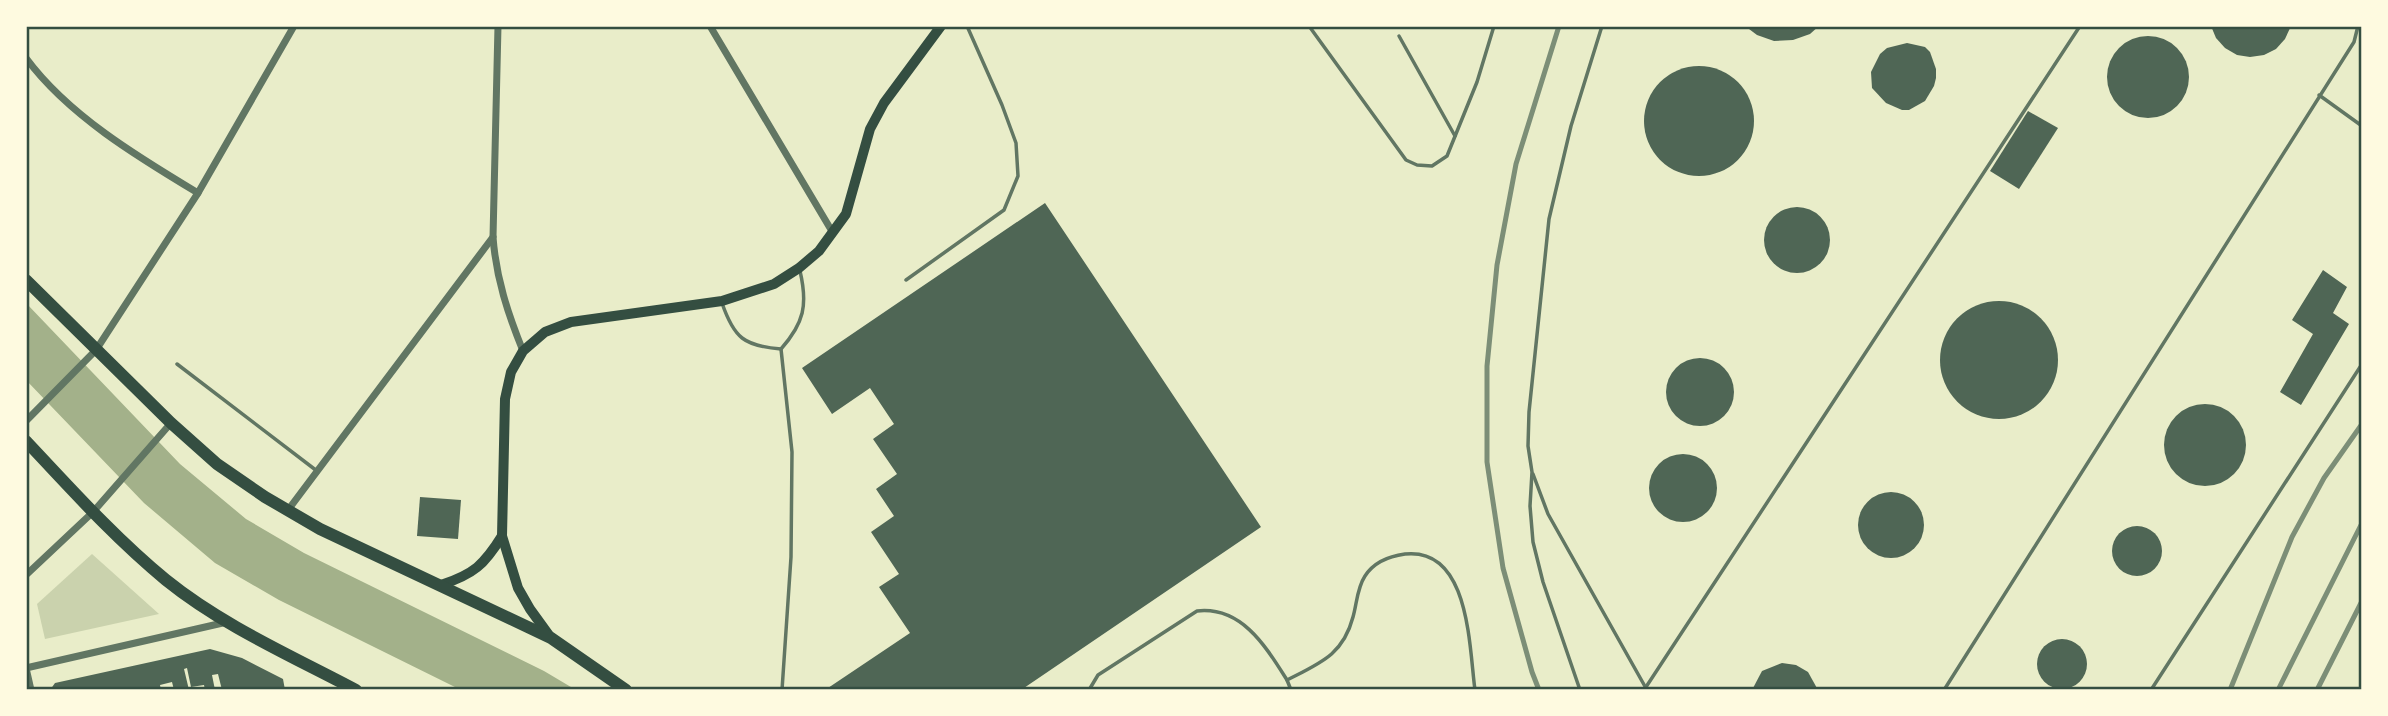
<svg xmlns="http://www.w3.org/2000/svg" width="2388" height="716" viewBox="0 0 2388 716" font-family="Bitter,serif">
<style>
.green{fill:#cad2ad}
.water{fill:#a3b18a}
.building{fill:#4f6655}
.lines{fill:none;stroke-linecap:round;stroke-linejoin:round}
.service{stroke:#617663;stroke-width:3.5}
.minor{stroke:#617663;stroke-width:7}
.secondary{stroke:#344e41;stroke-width:10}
.trunk{stroke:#344e41;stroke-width:12}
.rail{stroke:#7c8e77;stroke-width:5}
.neatline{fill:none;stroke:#344e41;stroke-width:2.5}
</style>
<rect width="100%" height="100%" fill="#e9edc9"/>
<polygon class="green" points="92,554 159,614 45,639 37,604"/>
<polygon class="water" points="26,303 180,464 246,519 304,553 544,671 576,690 461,690 279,600 215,563 144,503 26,380"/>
<g class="building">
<polygon points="1745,26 1819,26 1810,34 1793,40 1774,41 1757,35"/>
<polygon points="2211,26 2291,26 2285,39 2276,49 2264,55 2250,57 2237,55 2225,48 2216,38"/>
<circle cx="2148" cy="77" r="41"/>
<polygon points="1907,43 1925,47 1930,52 1936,69 1936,78 1934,86 1925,101 1909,110 1902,110 1886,103 1872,88 1871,72 1880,54 1887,48"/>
<circle cx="1699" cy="121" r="55"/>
<polygon points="2028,111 2058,128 2019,189 1990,171"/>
<polygon points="1045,203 1261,527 1021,690 825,690 910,633 879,587 899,574 871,532 894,516 876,489 897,474 873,439 894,424 870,388 832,414 802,368"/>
<circle cx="1797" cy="240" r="33"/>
<polygon points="2323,270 2347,287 2333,313 2349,324 2301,405 2280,392 2313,334 2292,320"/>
<circle cx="1999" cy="360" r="59"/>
<circle cx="1700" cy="392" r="34"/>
<circle cx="2205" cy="445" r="41"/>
<circle cx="1683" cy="488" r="34"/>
<circle cx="1891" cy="525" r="33"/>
<polygon points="420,497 461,500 458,539 417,536"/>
<circle cx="2137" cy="551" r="25"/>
<circle cx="2062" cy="664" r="25"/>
<polygon points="210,649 242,658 283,679 285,690 222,690 218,674 212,675 215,690 205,690 204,685 191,687 187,668 184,669 189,690 174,690 172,682 160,685 161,690 50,690 55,683"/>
<polygon points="1782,663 1796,665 1808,672 1818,690 1752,690 1762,671"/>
</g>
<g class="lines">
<g class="service">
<polyline points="1309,26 1406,160 1417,165 1432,166 1447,156 1477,82 1494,26"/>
<polyline points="1399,36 1455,136"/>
<polyline points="2319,95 2362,126"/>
<polyline points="906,280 1004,210 1018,176 1016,143 1002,105 967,26"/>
<path d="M722,303C734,338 744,346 781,349C804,323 808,305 800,271"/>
<polyline points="781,349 792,452 791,557 782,690"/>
<polyline points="177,364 317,471"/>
<polyline points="1533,474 1548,514 1647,690"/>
<polyline points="1287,680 1291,690"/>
<polyline points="1646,687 2080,26"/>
<path d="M1089,690L1098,675L1197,611C1242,606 1266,647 1287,680C1320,663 1343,655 1353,617C1357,603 1357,588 1365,576C1374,562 1390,556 1405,554C1470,547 1469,647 1475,690"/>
<polyline points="1580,690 1543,582 1533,542 1530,506 1532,472 1528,446 1529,412 1549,219 1571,126 1602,26"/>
<polyline points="1944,690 2354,42 2358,26"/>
<polyline points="2151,690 2362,364"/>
</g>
<g class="minor">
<path d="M498,26L493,237C496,278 508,314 523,351"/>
<polyline points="710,26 833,233"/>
<path d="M26,58C68,115 138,157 198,193"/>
<polyline points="26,421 96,350 198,193 294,26"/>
<polyline points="288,510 493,237"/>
<polyline points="26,575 93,512 171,423"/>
<polyline points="26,668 227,622"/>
<polyline points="26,668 31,690"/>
</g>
<g class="secondary">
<path d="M441,585C474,574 484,565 502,536"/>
<polyline points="551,638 530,609 518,588 502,536 505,399 511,372 523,351 545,332 571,322 722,301 774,284 799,268 819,251 846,214 870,129 884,103 941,26"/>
</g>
<g class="trunk">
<polyline points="26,280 171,423 217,464 265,497 320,529 551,638 626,690"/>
<path d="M26,441C71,489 115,538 166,580C223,626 292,656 356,690"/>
</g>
<g class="rail">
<polyline points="1539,690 1532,672 1503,568 1487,462 1487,366 1497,265 1516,164 1559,26"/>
<polyline points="2230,690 2292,537 2324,478 2362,424"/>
<polyline points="2278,690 2362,523"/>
<polyline points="2317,690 2362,601"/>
</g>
</g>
<rect width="2388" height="716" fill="none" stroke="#fefae0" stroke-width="56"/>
<rect x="28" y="28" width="2332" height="660" class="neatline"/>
</svg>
